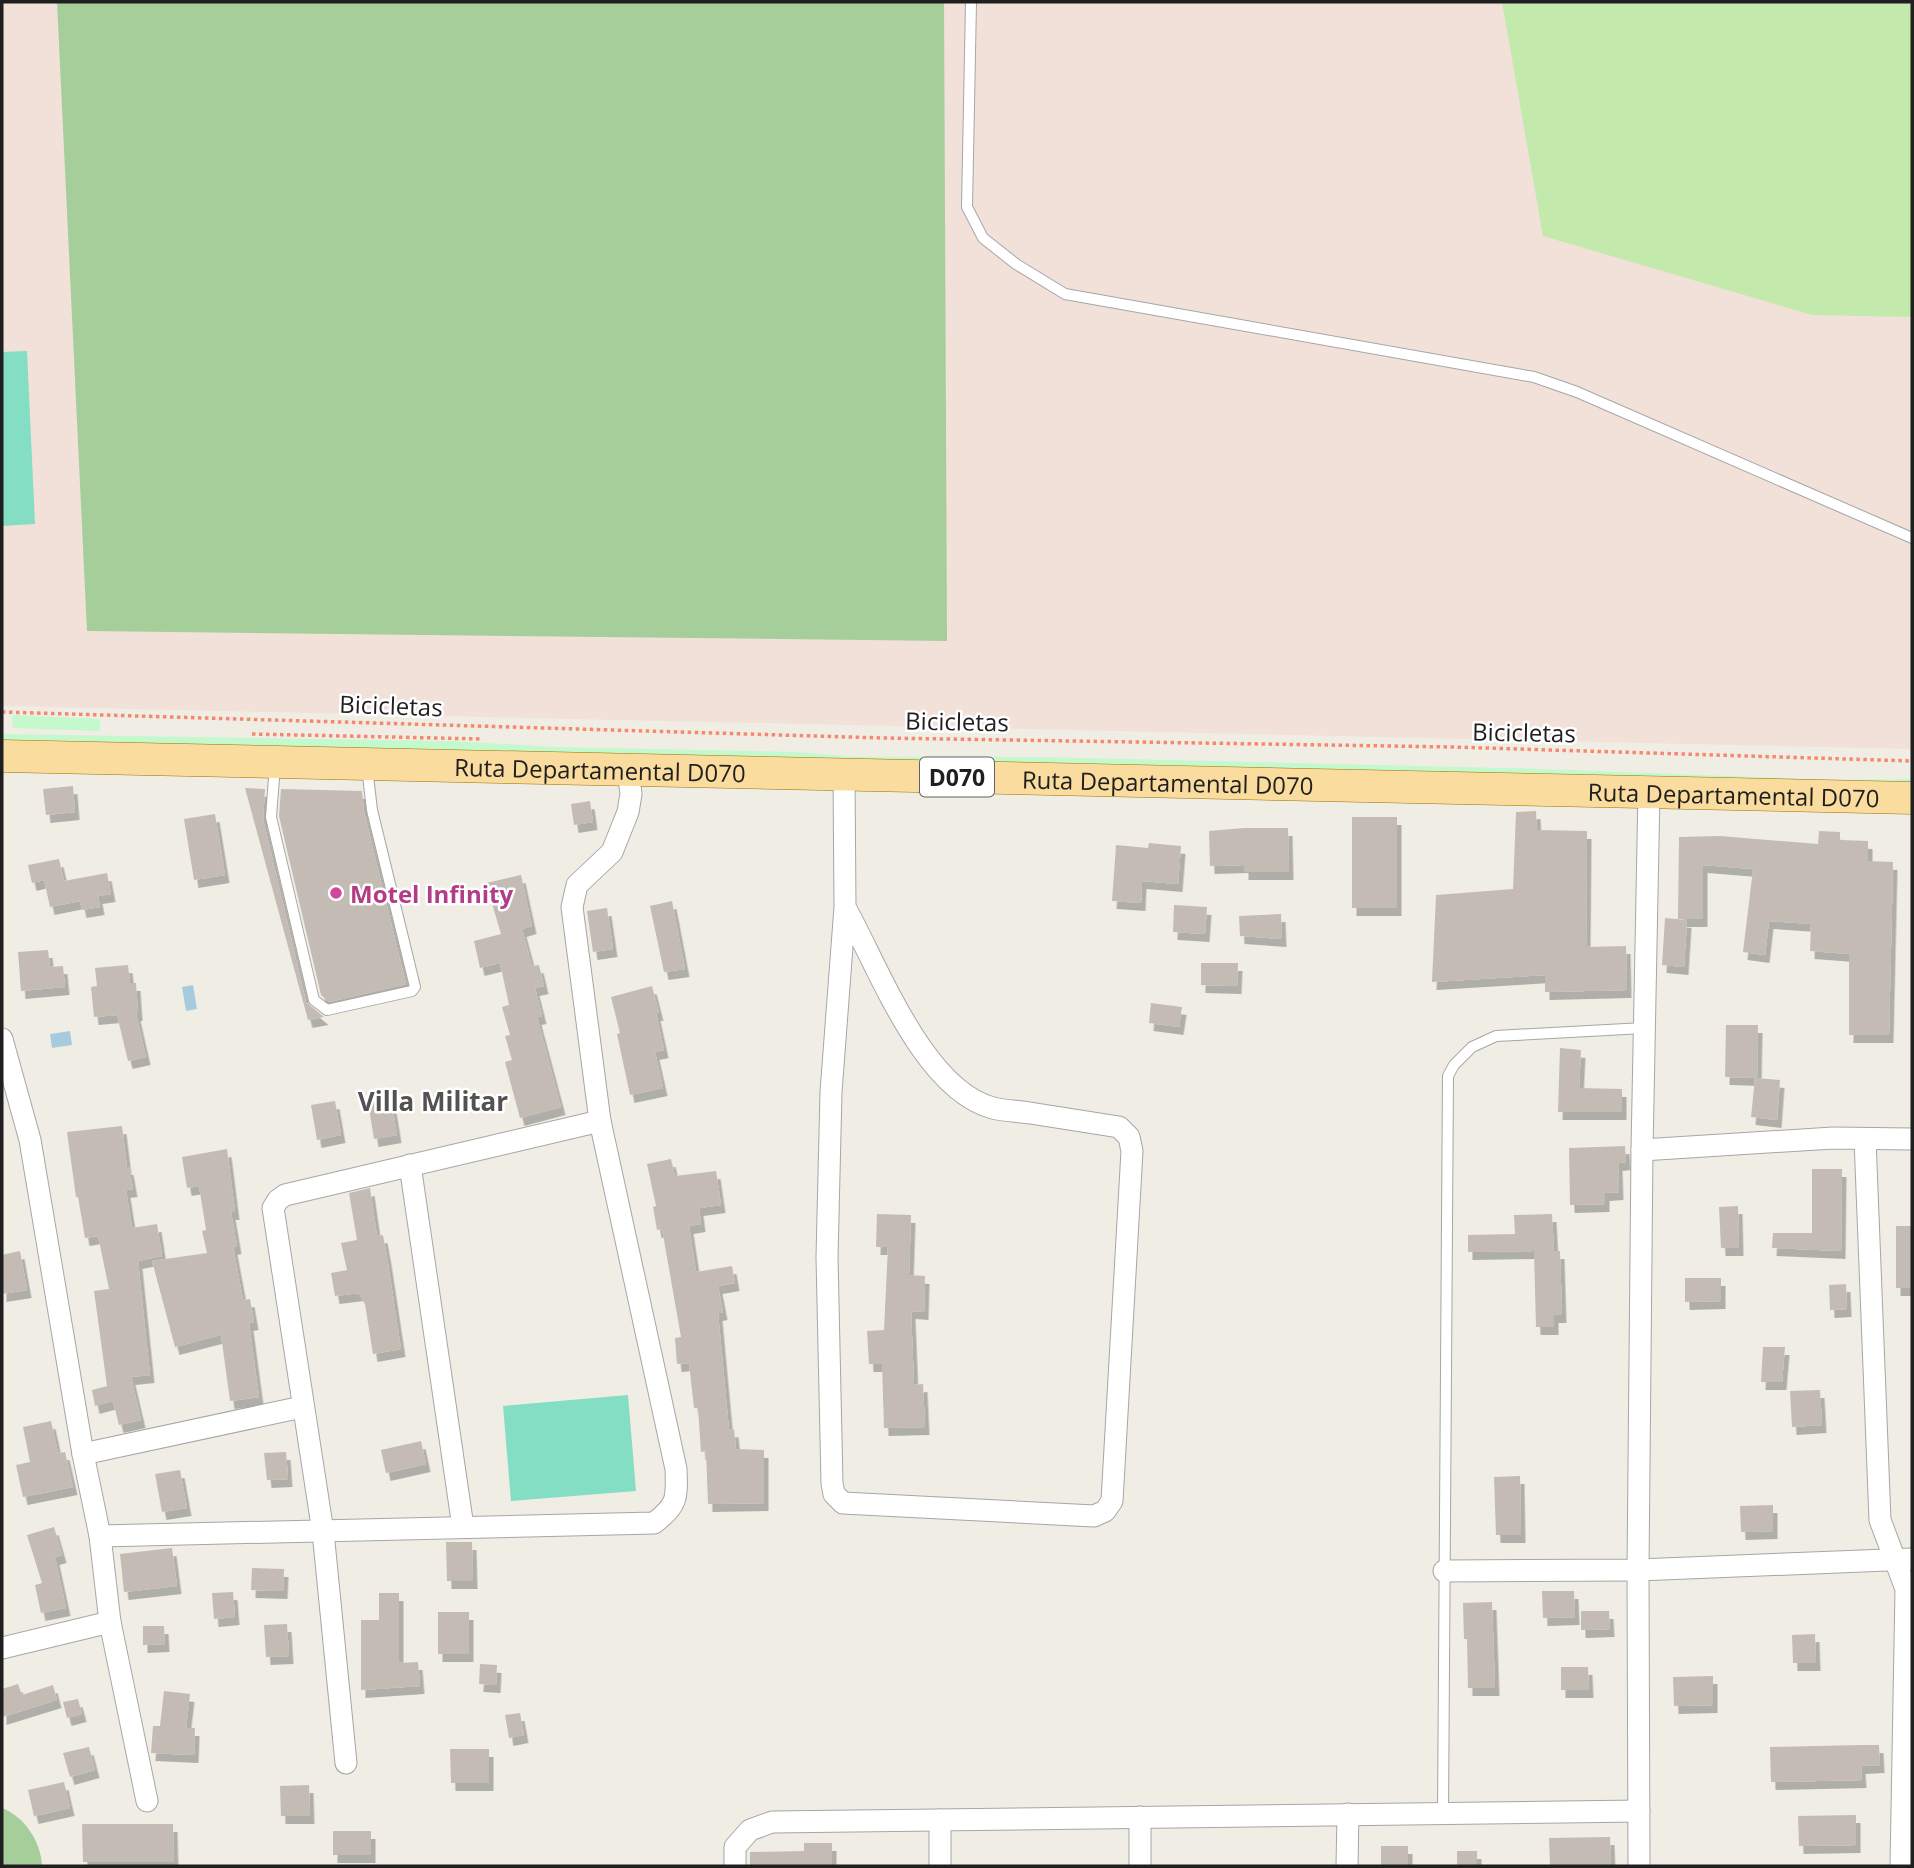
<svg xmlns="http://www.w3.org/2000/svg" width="1914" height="1868" viewBox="0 0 1914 1868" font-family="'Open Sans',sans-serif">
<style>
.military{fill:#f1e1d9}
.grass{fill:#c4e9ac}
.forest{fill:#a5ce9a}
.park{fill:#c3f9cc}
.pitch{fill:#84dec3}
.water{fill:#a6cbdd}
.building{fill:#c4bcb4;filter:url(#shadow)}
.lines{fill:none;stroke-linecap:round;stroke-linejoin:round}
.service-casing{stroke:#a6a6a6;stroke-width:12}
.minor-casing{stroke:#a6a6a6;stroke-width:23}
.primary-casing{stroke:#987402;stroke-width:33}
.path{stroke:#f8886d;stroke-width:3.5;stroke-dasharray:3.5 3.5;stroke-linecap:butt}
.service{stroke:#fff;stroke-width:10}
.minor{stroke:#fff;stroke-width:21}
.primary{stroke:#fbdc9f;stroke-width:32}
.hotel-dot{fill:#d1479c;stroke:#fff;stroke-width:2.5}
.labels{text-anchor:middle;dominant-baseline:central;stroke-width:5;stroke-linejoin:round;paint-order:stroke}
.shield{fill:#fff;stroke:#626262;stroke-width:2}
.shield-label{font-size:23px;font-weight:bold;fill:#1f1f1f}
.street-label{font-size:24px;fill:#1f1f1f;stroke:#fff}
.hotel-label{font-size:24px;font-weight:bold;fill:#b23c85;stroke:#fff;text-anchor:start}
.neighbourhood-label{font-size:26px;font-weight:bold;fill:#525252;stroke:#fff}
</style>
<defs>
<filter id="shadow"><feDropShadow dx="4.5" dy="8" stdDeviation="0" flood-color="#0004"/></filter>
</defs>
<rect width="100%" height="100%" fill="#f0ede5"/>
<polygon class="military" points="2,2 1912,2 1912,749 2,706"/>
<polygon class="grass" points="1502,2 1912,2 1912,317 1812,315 1543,236"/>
<g class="forest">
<polygon points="57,2 944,2 947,641 87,631"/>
<path d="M2,1808C25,1817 41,1842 42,1866H2Z"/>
</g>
<g class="park">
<polygon points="12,715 100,719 100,731 13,728"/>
<polygon points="2,734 451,741 554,747 795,752 859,757 1042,757 1542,769 1832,780 1912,779 1912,789 2,744"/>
</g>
<g class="pitch">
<polygon points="27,351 35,524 2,526 2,352"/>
<polygon points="628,1395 636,1491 511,1501 503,1406"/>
</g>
<g class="water">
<polygon points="193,985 197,1009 186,1011 182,987"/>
<polygon points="70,1031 72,1045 52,1048 50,1034"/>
</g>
<g class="building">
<polygon points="73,786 75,812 46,815 43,789"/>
<polygon points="245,788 265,789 263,819 306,1002 324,1017 308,1020"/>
<polygon points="281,789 362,791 364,812 406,984 329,1002 321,995 279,816"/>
<polygon points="590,801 593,822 574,825 571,804"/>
<polygon points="1536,811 1537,830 1587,831 1586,947 1626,946 1627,990 1545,992 1545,975 1432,982 1436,895 1513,889 1516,812"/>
<polygon points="215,814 225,875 194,880 184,819"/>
<rect x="1352" y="817" width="45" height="91"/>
<polygon points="1244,828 1288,828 1289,872 1244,872 1244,865 1210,866 1209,831"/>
<polygon points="1819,831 1840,832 1840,840 1868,841 1868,861 1893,862 1889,1035 1849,1035 1849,954 1810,951 1811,924 1769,921 1765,955 1743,952 1753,869 1703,865 1703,919 1678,919 1679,837 1720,836 1818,844"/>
<polygon points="1149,843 1181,846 1178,884 1142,881 1141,903 1112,901 1116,845 1148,848"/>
<polygon points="59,859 64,881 107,873 111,894 98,896 100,907 82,910 80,901 50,907 44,880 32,883 28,865"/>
<polygon points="521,875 532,926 522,929 532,966 539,965 544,986 535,988 542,1016 537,1017 561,1107 520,1118 505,1062 512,1060 505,1036 510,1035 502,1007 509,1005 500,963 480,968 474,941 501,934 486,883"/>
<polygon points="672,901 685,969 664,972 650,906"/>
<polygon points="1174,905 1207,907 1205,934 1173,932"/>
<polygon points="607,908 613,949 593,952 587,911"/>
<polygon points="1281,914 1282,939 1240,936 1239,916"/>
<polygon points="1665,918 1687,920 1684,967 1662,965"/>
<polygon points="48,950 50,967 63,966 65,987 21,991 18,952"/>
<polygon points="1201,963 1238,963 1237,986 1201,985"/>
<polygon points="128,965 130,983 136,983 138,1013 136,1013 146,1057 128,1061 117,1015 94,1017 91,987 97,986 95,968"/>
<polygon points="652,986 659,1013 656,1013 664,1050 655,1052 663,1088 630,1095 617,1034 620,1033 611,997"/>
<polygon points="1151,1003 1182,1007 1179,1027 1149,1023"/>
<polygon points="1726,1025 1758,1025 1757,1078 1725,1077"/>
<polygon points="1560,1048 1581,1050 1579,1088 1622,1089 1622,1112 1558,1112"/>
<polygon points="1755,1078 1780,1080 1777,1120 1751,1117"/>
<polygon points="391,1099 397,1135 374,1139 368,1102"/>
<polygon points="335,1101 341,1135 317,1140 311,1105"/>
<polygon points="122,1126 127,1167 129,1167 133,1189 126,1190 132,1228 157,1224 162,1256 138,1261 150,1375 131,1377 141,1420 119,1425 113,1401 95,1406 92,1390 107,1386 94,1291 109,1289 98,1236 85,1238 78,1197 76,1197 67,1132"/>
<polygon points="1625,1146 1626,1162 1618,1163 1619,1192 1605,1193 1605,1204 1570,1205 1569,1148"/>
<polygon points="227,1149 235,1212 231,1212 237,1246 233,1247 243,1300 250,1299 254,1322 249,1323 259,1397 230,1401 221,1335 175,1347 152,1261 207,1253 202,1231 206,1230 199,1186 187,1188 182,1157"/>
<polygon points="671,1159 675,1176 716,1171 721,1205 699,1208 701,1224 689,1226 696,1272 732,1266 735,1283 718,1286 723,1312 718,1313 729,1430 734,1429 736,1449 764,1450 764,1503 708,1504 706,1451 701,1452 698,1408 694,1408 689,1363 677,1364 675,1338 681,1337 662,1229 657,1230 653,1207 656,1206 647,1164"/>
<polygon points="1812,1169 1842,1169 1841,1251 1772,1248 1773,1233 1812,1233"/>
<polygon points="370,1188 377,1236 383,1235 387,1257 401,1349 373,1354 365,1304 359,1293 335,1296 331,1273 347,1270 341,1243 357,1240 349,1193"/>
<polygon points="1738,1206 1739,1248 1721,1248 1719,1207"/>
<polygon points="877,1214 911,1215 909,1275 925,1276 924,1312 911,1311 914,1385 923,1384 925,1427 884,1428 882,1364 869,1364 867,1331 884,1330 888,1247 876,1247"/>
<polygon points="1552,1214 1554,1251 1560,1251 1562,1315 1554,1315 1554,1327 1536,1327 1534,1251 1468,1252 1468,1235 1515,1234 1514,1215"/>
<rect x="1896" y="1226" width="16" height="62"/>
<polygon points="20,1251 27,1290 2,1294 2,1255"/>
<polygon points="1685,1278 1721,1278 1721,1301 1685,1302"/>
<polygon points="1846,1284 1847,1309 1830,1310 1829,1285"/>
<polygon points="1763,1347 1785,1347 1782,1382 1761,1382"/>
<polygon points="1820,1390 1822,1425 1792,1427 1790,1391"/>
<polygon points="51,1421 58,1453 65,1452 73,1487 23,1497 16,1465 30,1462 23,1427"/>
<polygon points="421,1441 426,1464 386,1473 381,1450"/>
<polygon points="286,1452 288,1479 267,1480 264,1453"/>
<polygon points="180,1470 187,1508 162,1512 155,1474"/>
<polygon points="1520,1476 1521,1535 1496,1535 1494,1477"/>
<polygon points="1773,1505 1773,1531 1741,1532 1740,1506"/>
<polygon points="54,1527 62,1555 55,1557 66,1608 41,1613 35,1585 42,1583 27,1535"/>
<polygon points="446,1542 472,1542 473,1581 447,1581"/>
<polygon points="172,1548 177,1586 124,1592 120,1554"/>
<polygon points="252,1568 284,1569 283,1591 251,1590"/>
<polygon points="1542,1591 1574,1591 1575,1617 1543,1618"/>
<polygon points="233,1592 235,1617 214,1619 212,1593"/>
<polygon points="379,1593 399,1593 399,1663 418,1662 420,1686 361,1690 361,1620 379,1620"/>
<polygon points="1492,1602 1495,1688 1468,1688 1467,1639 1464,1639 1463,1603"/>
<polygon points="1581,1611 1609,1611 1610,1629 1581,1630"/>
<rect x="438" y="1612" width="31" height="42"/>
<polygon points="287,1624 289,1656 266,1657 264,1625"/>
<polygon points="143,1626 164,1626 165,1644 143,1645"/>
<polygon points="1815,1634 1816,1663 1793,1663 1792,1635"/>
<polygon points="480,1664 497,1665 496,1685 479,1684"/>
<polygon points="1561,1667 1588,1667 1589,1690 1561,1690"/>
<polygon points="1713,1676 1713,1705 1674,1706 1673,1677"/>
<polygon points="18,1684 22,1695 53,1685 57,1700 2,1717 2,1689"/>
<polygon points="164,1691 190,1694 186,1728 195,1728 194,1755 151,1753 153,1726 160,1726"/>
<polygon points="78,1699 82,1714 67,1718 63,1702"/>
<polygon points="520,1713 524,1735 509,1738 505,1715"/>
<polygon points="1861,1745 1879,1745 1880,1765 1861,1766 1862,1780 1771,1782 1770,1747"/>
<polygon points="89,1747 95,1770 70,1777 63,1753"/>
<polygon points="450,1749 489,1749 489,1783 451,1783"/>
<polygon points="64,1782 70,1808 34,1816 28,1790"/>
<polygon points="309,1785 310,1816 281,1816 280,1786"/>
<polygon points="1856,1815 1856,1845 1799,1846 1798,1816"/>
<polygon points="82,1824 173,1824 174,1862 83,1862"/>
<rect x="333" y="1831" width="38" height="24"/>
<polygon points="1610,1837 1611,1866 1550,1866 1549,1838"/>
<polygon points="804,1843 832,1843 832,1866 750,1866 750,1852 804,1851"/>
<rect x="1381" y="1846" width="27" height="20"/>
<rect x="1457" y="1851" width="20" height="15"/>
</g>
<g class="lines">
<g class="service-casing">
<g id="service">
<polyline points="971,2 967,207 983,238 1016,264 1065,294 1534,377 1577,392 1912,538"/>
<polyline points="275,765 271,817 314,1000 327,1010 412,991 415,987 372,810 367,767"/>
<polyline points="1443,1813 1448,1076 1454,1065 1472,1047 1496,1036 1644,1028"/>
</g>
</g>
<g class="minor-casing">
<g id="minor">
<path d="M844,775L845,907L831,1092L827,1257L832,1483L834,1494L843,1503L1094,1516L1105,1511L1112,1501L1132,1151L1129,1137L1119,1127C1089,1122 1060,1118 1030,1113C1018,1111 1004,1111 993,1108C923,1090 878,966 845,907"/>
<polyline points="2,1039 30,1140 83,1454 100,1536 110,1622 147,1801"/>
<polyline points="1865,1139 1880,1520 1906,1589 1901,1866"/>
<polyline points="1642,1150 1833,1138 1912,1139"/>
<polyline points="410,1165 463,1527"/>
<polyline points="83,1454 302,1407"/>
<path d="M100,1536L654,1523C678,1505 677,1498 676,1469L600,1121L572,907L577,885L612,852L628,812L631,794L628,770"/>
<polyline points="1444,1571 1638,1570 1912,1559"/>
<polyline points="2,1648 110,1622"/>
<polyline points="346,1763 323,1532 273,1208 278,1200 285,1195 600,1121"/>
<polyline points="1140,1817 1140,1866"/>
<polyline points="940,1820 940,1866"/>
<polyline points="735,1866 735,1847 750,1830 772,1822 1639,1811"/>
<polyline points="1347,1866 1348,1814"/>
<polyline points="1639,1866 1638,1570 1642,1150 1649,792"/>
</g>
</g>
<g class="primary-casing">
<g id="primary">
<path id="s1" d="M2,756L1912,798"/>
</g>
</g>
<g class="path">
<polyline points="2,712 883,738 1453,747 1912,761"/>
<polyline points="252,734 483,739"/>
</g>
<use href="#service" class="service"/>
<use href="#minor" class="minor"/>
<use href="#primary" class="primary"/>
</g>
<circle class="hotel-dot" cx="336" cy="893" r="7"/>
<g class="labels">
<rect class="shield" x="920" y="757.5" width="74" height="39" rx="5"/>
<g class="shield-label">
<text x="957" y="777">D070</text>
</g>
<g class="street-label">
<text transform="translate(391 705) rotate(2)">Bicicletas</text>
<text transform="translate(957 721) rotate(1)">Bicicletas</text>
<text transform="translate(1524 732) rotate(1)">Bicicletas</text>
<text stroke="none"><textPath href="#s1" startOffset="598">Ruta Departamental D070</textPath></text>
<text stroke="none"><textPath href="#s1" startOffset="1166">Ruta Departamental D070</textPath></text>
<text stroke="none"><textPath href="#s1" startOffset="1732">Ruta Departamental D070</textPath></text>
</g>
<g class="hotel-label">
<text x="350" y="893">Motel Infinity</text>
</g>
<g class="neighbourhood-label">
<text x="433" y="1101">Villa Militar</text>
</g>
</g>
<rect width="1914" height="1868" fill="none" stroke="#1f1f1f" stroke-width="7"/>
</svg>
